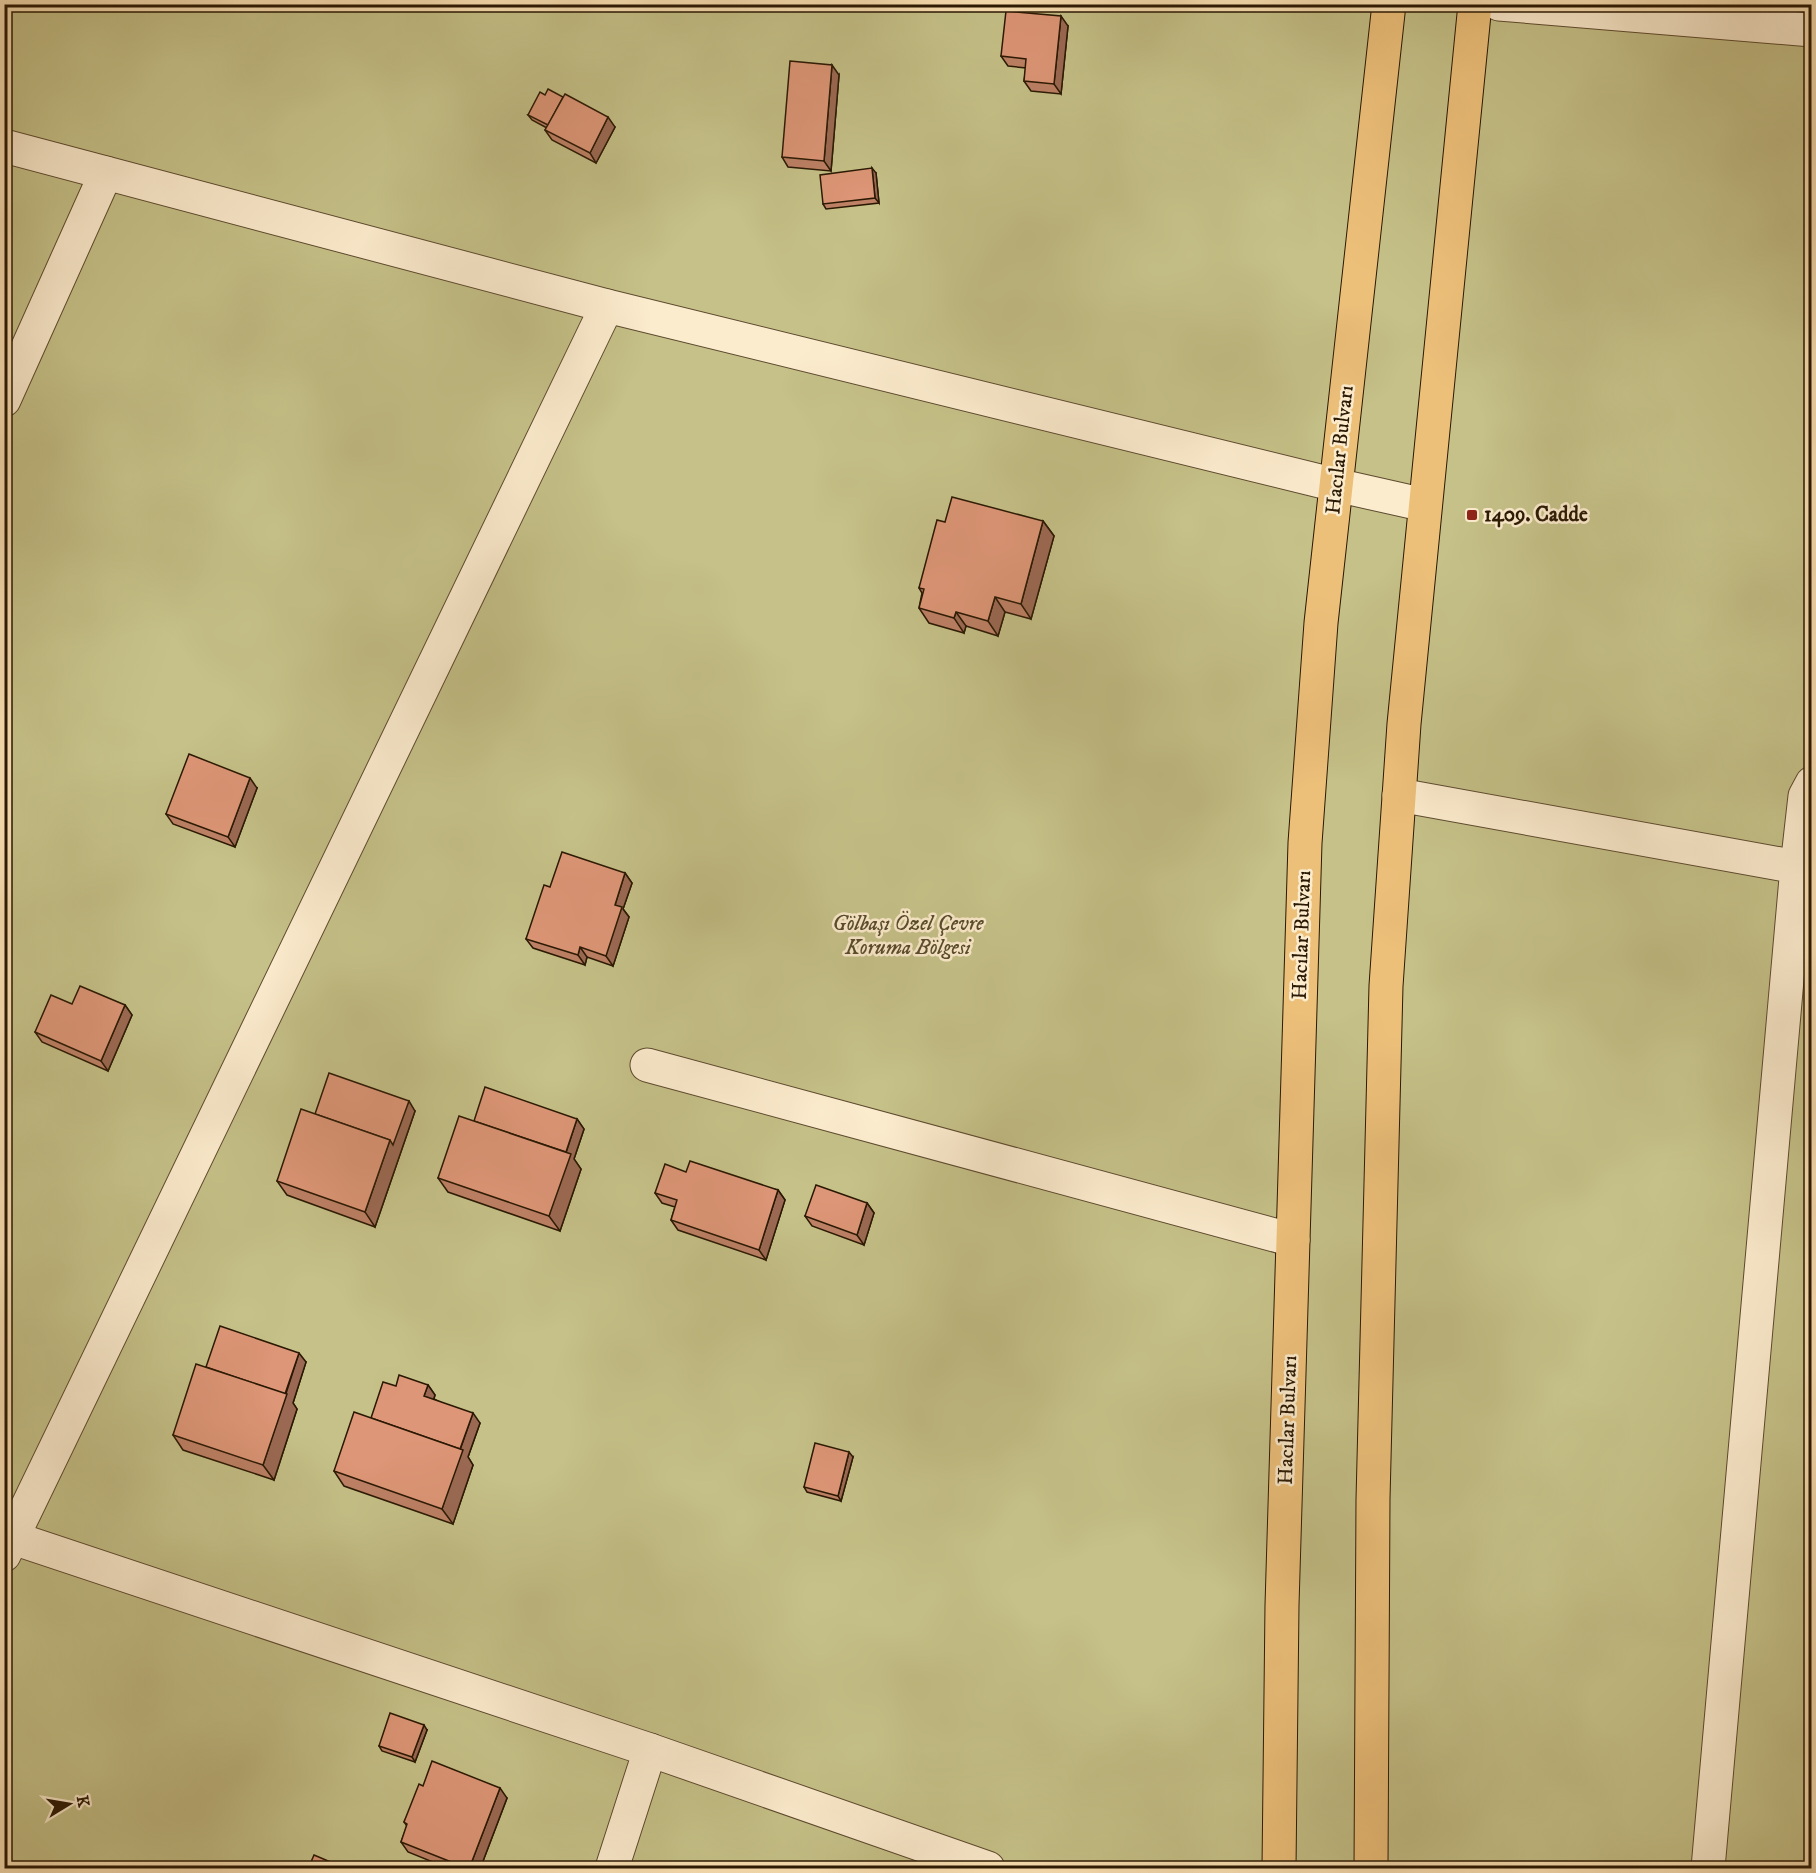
<svg xmlns="http://www.w3.org/2000/svg" width="1816" height="1873" viewBox="0 0 1816 1873" font-family="'IM FELL DW Pica',serif">
<style>
.green{fill:#c5c188;stroke:#786c46;stroke-width:1.5}
.lines{fill:none;stroke-linecap:round;stroke-linejoin:round}
.minor-casing{stroke:#5e4a2f;stroke-width:35}
.major-casing{stroke:#2a1803;stroke-width:35}
.minor{stroke:#fcecce;stroke-width:33}
.major{stroke:#edc07a;stroke-width:33}
.wall{fill:#be8166;stroke:#2a1803;stroke-width:1.5}
.shaded-wall{fill:#9b6953;stroke:#2a1803;stroke-width:1.5}
.building{fill:#dd9677;stroke:#2a1803;stroke-width:1.5}
.poi-dot{fill:#8f2418;stroke:#fcecce;stroke-width:2}
.labels{text-anchor:middle;dominant-baseline:central;stroke-width:5;stroke-linejoin:round;paint-order:stroke}
.street-label{font-size:21px;fill:#2a1803;stroke:#fcecce}
.poi-label{font-size:21px;font-weight:bold;fill:#2a1803;stroke:#fcecce;text-anchor:start}
.park-label{font-size:21px;font-style:italic;fill:#584b2b;stroke:#fcecce}
</style>
<rect width="100%" height="100%" fill="#fae1b4"/>
<filter id="stains"><feTurbulence type="fractalNoise" baseFrequency=".00333" numOctaves="4"/><feColorMatrix values="0 0 0 0 .2 0 0 0 0 .09 0 0 0 0 .02 0 0 0 .5 -.17"/></filter>
<radialGradient id="worn" r=".72"><stop offset=".6" stop-color="#630" stop-opacity="0"/><stop offset="1" stop-color="#630" stop-opacity=".3"/></radialGradient>
<rect class="green" x="5" y="5" width="1806" height="1863"/>
<g class="lines">
<g class="minor-casing">
<g id="minor">
<polyline points="1499,4 1812,30"/>
<polyline points="4,146 607,306 1336,485 1425,505"/>
<polyline points="4,400 106,173"/>
<polyline points="1399,795 1797,867"/>
<polyline points="647,1065 1293,1240"/>
<polyline points="4,1535 650,1750 988,1868"/>
<polyline points="4,1555 607,306"/>
<polyline points="612,1868 650,1750"/>
<polyline points="1708,1868 1797,867 1805,796 1812,783"/>
</g>
</g>
<g class="major-casing">
<g id="major">
<polyline points="1279,1868 1282,1605 1305,843 1321,623 1389,4"/>
<polyline points="1371,1868 1373,1499 1386,986 1404,724 1475,4"/>
</g>
</g>
<use href="#minor" class="minor"/>
<use href="#major" class="major"/>
</g>
<g class="wall">
<polygon points="1068,26 1061,94 1031,91 1024,81 1026,68 1008,66 1001,56"/>
<polygon points="839,75 831,171 788,167 782,157"/>
<polygon points="528,115 615,127 596,163 552,140 545,130 547,128 532,120"/>
<polygon points="876,173 879,203 826,209 823,204"/>
<polygon points="1043,521 1054,536 1031,619 1005,612 998,636 966,626 964,633 929,623 919,608 922,593 919,588 945,522"/>
<polygon points="257,788 235,847 173,824 166,814"/>
<polygon points="625,873 632,883 623,909 629,917 613,966 587,957 585,965 533,948 526,939 550,887"/>
<polygon points="72,1004 125,1005 132,1015 108,1071 42,1042 35,1032"/>
<polygon points="415,1111 375,1227 287,1195 277,1181 315,1114"/>
<polygon points="577,1119 584,1129 574,1159 581,1169 560,1231 448,1192 438,1178 474,1121"/>
<polygon points="686,1172 778,1190 785,1200 766,1260 678,1230 671,1220 675,1207 662,1203 655,1193"/>
<polygon points="867,1203 874,1213 864,1245 812,1226 805,1216"/>
<polygon points="306,1362 293,1403 297,1409 274,1480 183,1450 173,1435 206,1367"/>
<polygon points="428,1385 435,1395 434,1399 480,1423 468,1457 473,1465 453,1524 344,1486 334,1471 371,1418 396,1386"/>
<polygon points="853,1457 841,1501 807,1492 804,1487"/>
<polygon points="427,1730 415,1762 382,1751 379,1746"/>
<polygon points="423,1786 507,1798 480,1869 450,1869 408,1852 401,1842 407,1826 404,1822"/>
</g>
<g class="shaded-wall">
<polygon points="1061,16 1068,26 1061,94 1054,84"/>
<polygon points="832,65 839,75 831,171 824,161"/>
<polygon points="608,117 615,127 596,163 590,153"/>
<polygon points="872,168 876,173 879,203 875,198"/>
<polygon points="1043,521 1054,536 1031,619 1021,604"/>
<polygon points="995,597 1005,612 998,636 988,621"/>
<polygon points="956,612 966,626 964,633 954,618"/>
<polygon points="250,778 257,788 235,847 228,837"/>
<polygon points="625,873 632,883 623,909 629,917 613,966 606,956 615,905"/>
<polygon points="580,947 587,957 585,965 578,955"/>
<polygon points="125,1005 132,1015 108,1071 101,1061"/>
<polygon points="409,1101 415,1111 375,1227 365,1212 390,1140"/>
<polygon points="577,1119 584,1129 574,1159 581,1169 560,1231 549,1216 565,1156"/>
<polygon points="778,1190 785,1200 766,1260 759,1250"/>
<polygon points="867,1203 874,1213 864,1245 857,1235"/>
<polygon points="299,1353 306,1362 293,1403 297,1409 274,1480 263,1465"/>
<polygon points="428,1385 435,1395 431,1406 424,1396"/>
<polygon points="473,1413 480,1423 468,1457 473,1465 453,1524 442,1509 459,1453"/>
<polygon points="849,1452 853,1457 841,1501 838,1496"/>
<polygon points="424,1725 427,1730 415,1762 412,1757"/>
<polygon points="500,1788 507,1798 480,1869 469,1869"/>
</g>
<g class="building">
<polygon points="1006,11 1061,16 1054,84 1024,81 1026,59 1001,56"/>
<polygon points="790,61 832,65 824,161 782,157"/>
<polygon points="548,89 563,97 548,125 528,115 540,92 545,95"/>
<polygon points="565,94 608,117 590,153 545,130"/>
<polygon points="872,168 875,198 823,204 820,175"/>
<polygon points="952,497 1043,521 1021,604 995,597 988,621 956,612 954,618 919,608 924,589 919,588 937,520 945,522"/>
<polygon points="189,754 250,778 228,837 166,814"/>
<polygon points="562,852 625,873 615,905 622,907 606,956 580,947 578,955 526,939 544,885 550,887"/>
<polygon points="80,986 125,1005 101,1061 35,1032 51,995 72,1004"/>
<polygon points="329,1073 409,1101 393,1145 390,1140 315,1114"/>
<polygon points="485,1087 577,1119 566,1152 474,1121"/>
<polygon points="301,1109 390,1140 365,1212 277,1181"/>
<polygon points="459,1116 571,1154 549,1216 438,1178"/>
<polygon points="690,1161 778,1190 759,1250 671,1220 677,1200 655,1193 665,1164 686,1172"/>
<polygon points="816,1185 867,1203 857,1235 805,1216"/>
<polygon points="220,1326 299,1353 285,1394 206,1367"/>
<polygon points="196,1364 287,1394 263,1465 173,1435"/>
<polygon points="399,1375 428,1385 424,1396 473,1413 460,1449 371,1418 383,1382 396,1386"/>
<polygon points="354,1412 463,1450 442,1509 334,1471"/>
<polygon points="815,1443 849,1452 838,1496 804,1487"/>
<polygon points="390,1713 424,1725 412,1757 379,1746"/>
<polygon points="432,1761 500,1788 469,1869 401,1842 407,1824 404,1822 419,1784 423,1786"/>
<polygon points="314,1855 347,1869 308,1869"/>
<polygon points="1812,1857 1812,1869 1808,1869"/>
</g>
<rect class="poi-dot" x="1466" y="509" width="12" height="12" rx="3"/>
<g class="labels">
<g class="street-label">
<text transform="translate(1340 450) rotate(-84)">Hacılar Bulvarı</text>
<text transform="translate(1302 935) rotate(-88)">Hacılar Bulvarı</text>
<text transform="translate(1288 1420) rotate(-88)">Hacılar Bulvarı</text>
</g>
<g class="poi-label">
<text x="1484" y="515">1409. Cadde</text>
</g>
<g class="park-label">
<text x="908" y="924">Gölbaşı Özel Çevre<tspan x="908" dy="24">Koruma Bölgesi</tspan></text>
</g>
</g>
<rect width="1816" height="1873" fill="none" stroke="#fae1b4" stroke-width="24"/>
<rect x="6" y="6" width="1804" height="1861" fill="none" stroke="#2a1803" stroke-width="3"/>
<rect x="12" y="12" width="1792" height="1849" fill="none" stroke="#2a1803" stroke-width="1.5"/>
<g transform="translate(69 1804) rotate(79)" stroke="#fcecce" stroke-width="4.5" paint-order="stroke">
<path d="M0-4.5L10 22L0 15L-10 22Z" fill="#2a1803"/>
<text y="-9" font-size="16" font-weight="bold" text-anchor="middle" fill="#2a1803">K</text>
</g>
<rect width="100%" height="100%" filter="url(#stains)"/>
<rect width="100%" height="100%" fill="url(#worn)"/>
</svg>
